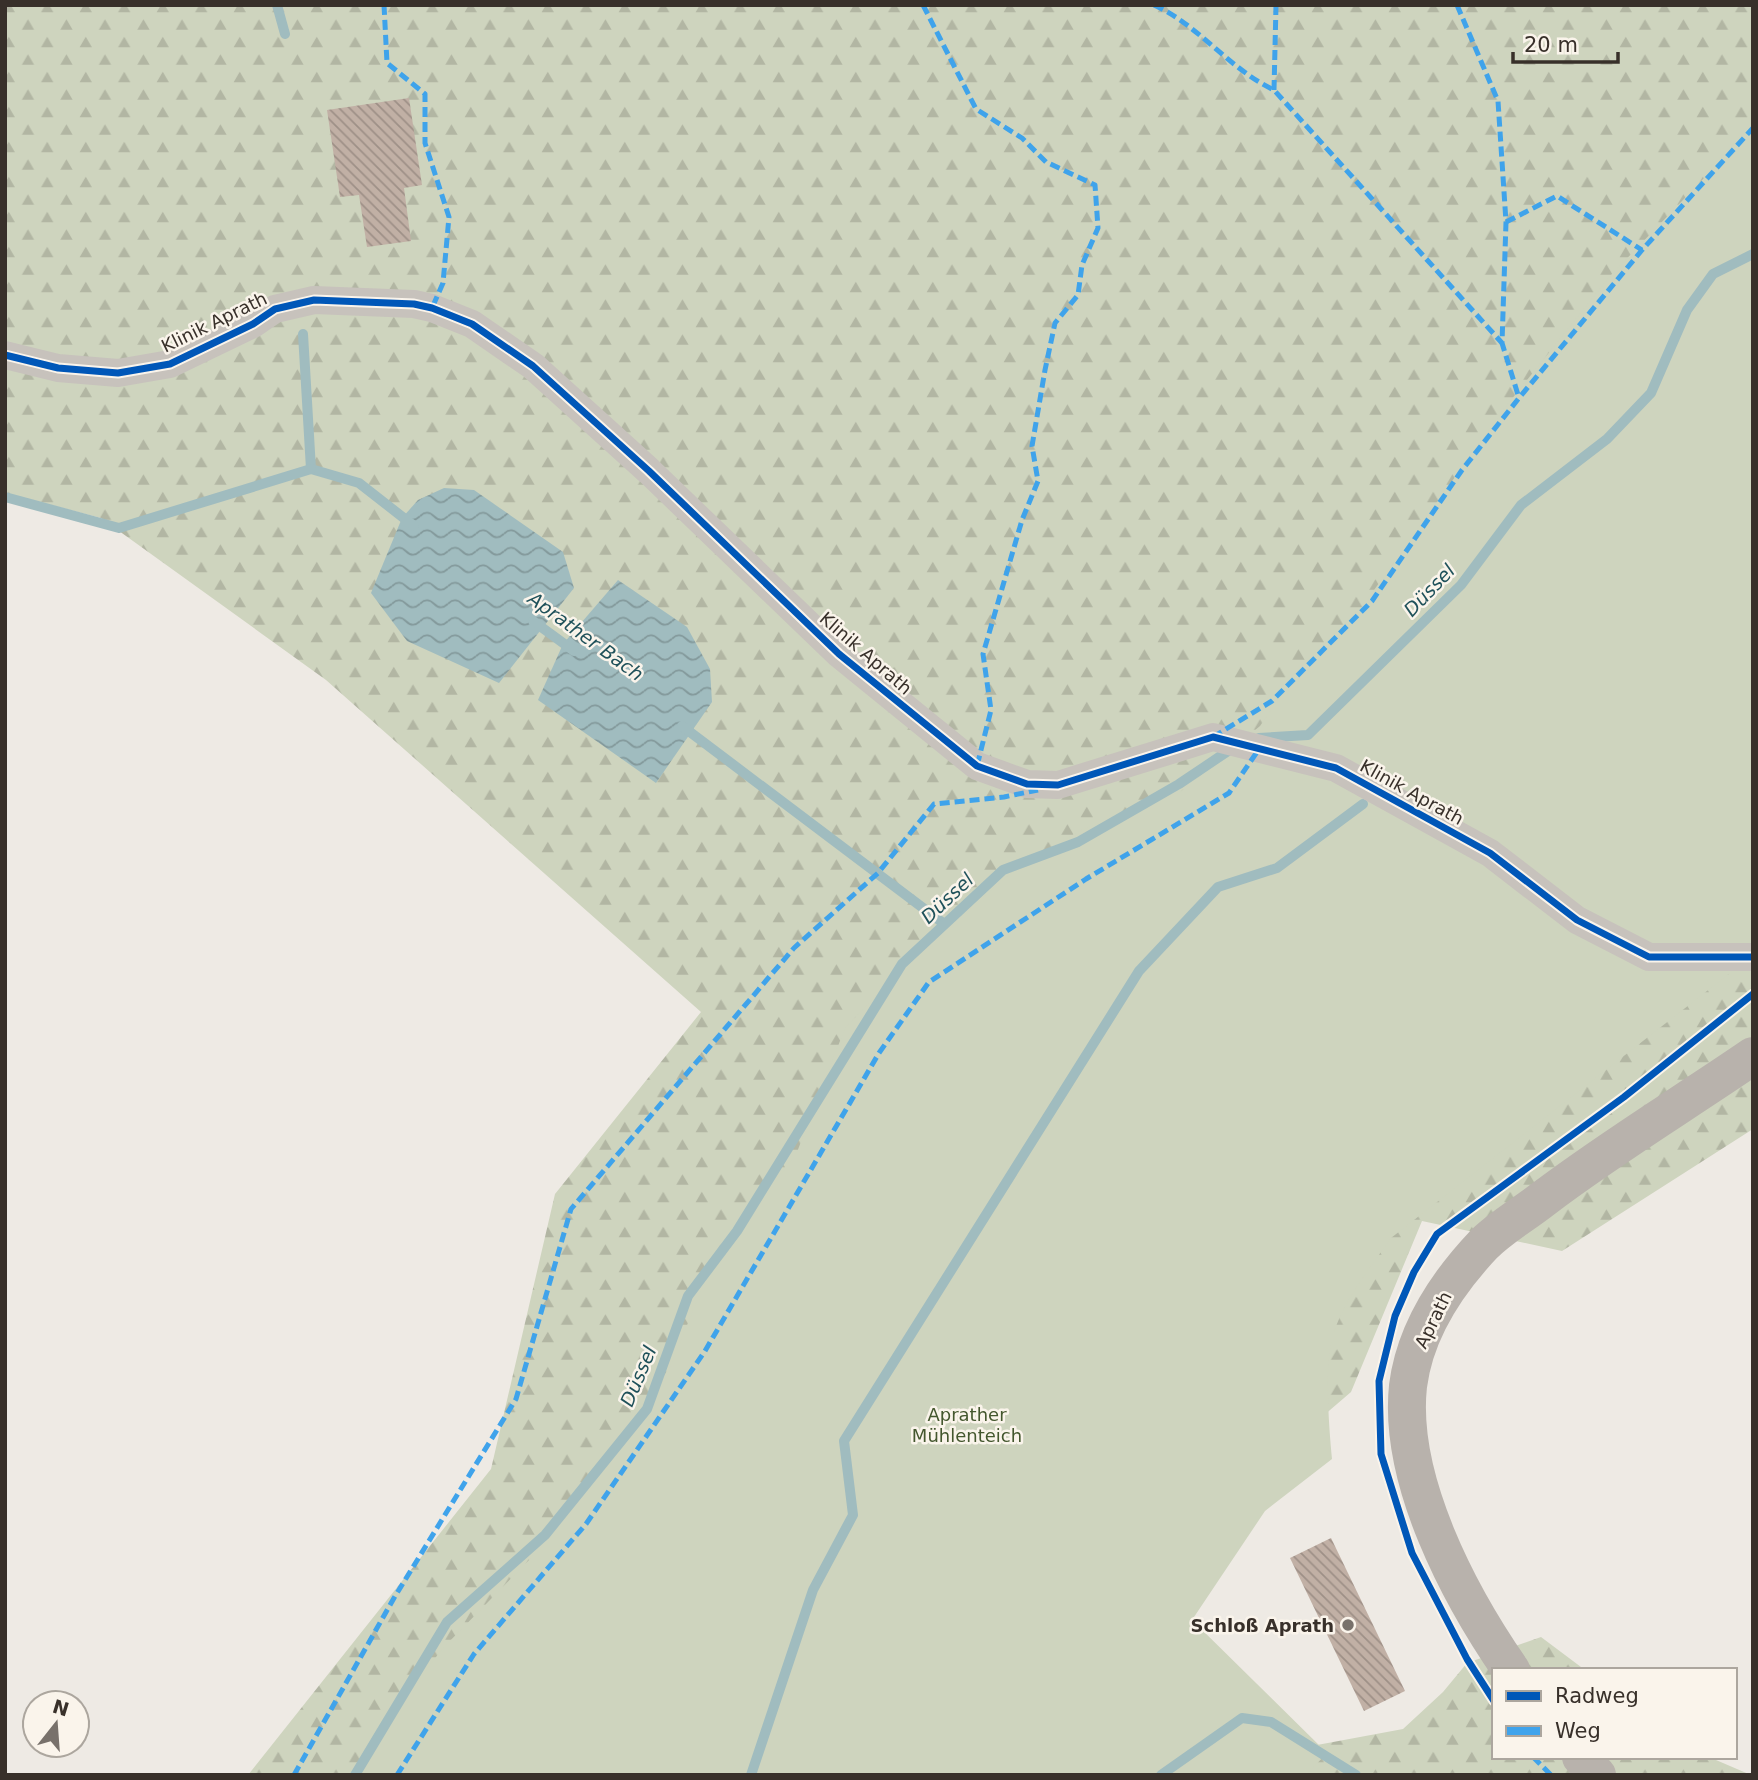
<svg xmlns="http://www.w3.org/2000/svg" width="1758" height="1780" viewBox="0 0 1758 1780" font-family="'DejaVu Sans',sans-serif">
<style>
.forest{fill:url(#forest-firs)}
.park{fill:#ced4be}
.water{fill:url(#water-waves)}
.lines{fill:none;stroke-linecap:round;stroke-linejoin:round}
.stream{stroke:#a0bcbf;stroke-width:10}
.building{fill:url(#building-back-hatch)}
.minor{stroke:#c7c2bc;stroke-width:28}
.secondary{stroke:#b8b2ac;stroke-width:38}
.quiet{stroke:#3fa3eb;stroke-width:5;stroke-dasharray:10 5;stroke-linecap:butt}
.cycleway-casing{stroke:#faf4eb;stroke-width:11}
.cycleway{stroke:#0057b8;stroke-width:7}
.poi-dot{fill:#78716b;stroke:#faf4eb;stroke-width:2.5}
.labels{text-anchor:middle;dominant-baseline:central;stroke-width:5;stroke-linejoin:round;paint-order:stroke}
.street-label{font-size:18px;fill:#38302a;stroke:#faf4eb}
.park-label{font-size:18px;fill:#44572e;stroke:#faf4eb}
.poi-label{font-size:18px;font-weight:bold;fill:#38302a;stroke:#faf4eb;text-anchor:end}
.water-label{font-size:19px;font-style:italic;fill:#1f515a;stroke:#faf4eb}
</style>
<defs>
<pattern id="forest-firs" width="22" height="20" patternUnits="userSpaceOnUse" patternTransform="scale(1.75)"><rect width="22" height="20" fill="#ced4be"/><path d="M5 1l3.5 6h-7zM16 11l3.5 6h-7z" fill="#b2b6a3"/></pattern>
<pattern id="water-waves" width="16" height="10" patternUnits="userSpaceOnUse" patternTransform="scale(1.75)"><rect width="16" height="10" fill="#a0bcbf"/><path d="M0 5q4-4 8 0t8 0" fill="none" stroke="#83999b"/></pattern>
<pattern id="building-back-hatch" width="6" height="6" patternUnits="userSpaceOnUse" patternTransform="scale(1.75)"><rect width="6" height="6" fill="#c1b0a5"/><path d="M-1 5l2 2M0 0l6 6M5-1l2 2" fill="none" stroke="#9e9087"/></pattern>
</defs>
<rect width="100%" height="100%" fill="#eeeae4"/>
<polygon class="forest" points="5,5 1753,5 1753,1129 1562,1251 1422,1221 1351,1392 1175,1543 1198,1767 1403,1729 1443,1692 1467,1663 1541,1637 1585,1670 1494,1670 1494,1757 1709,1757 1751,1775 248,1775 491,1469 555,1194 701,1012 326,680 101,518 5,493"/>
<path class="park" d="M1753,127V955L1391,1238C1370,1268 1344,1300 1333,1335C1324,1365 1329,1428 1332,1459L1265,1511L1192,1620L1327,1753L1306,1775H356L391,1717L442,1649L530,1559L670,1367L703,1286L797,1152L845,1028L908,962L1010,874L1079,831L1179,793L1260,726L1297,673L1354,618L1503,410L1611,275Z"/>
<g class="water">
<polygon points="444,488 474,490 563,552 574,588 499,683 407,641 371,593 402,518 418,500"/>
<polygon points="618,580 687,627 710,669 712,702 656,783 538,700 563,644"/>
</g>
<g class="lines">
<g class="stream">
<polyline points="277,5 285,34"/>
<polyline points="303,334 311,469"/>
<polyline points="311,469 359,483 414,526"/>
<polyline points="5,497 119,528 311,469"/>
<polyline points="533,621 574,651"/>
<polyline points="682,726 943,923"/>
<polyline points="1259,738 1308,735 1461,585 1521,505 1607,439 1651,393 1687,310 1713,274 1753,254"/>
<polyline points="355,1775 447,1622 545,1535 647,1409 688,1296 737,1231 902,964 1003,870 1078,842 1179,784 1234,747"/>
<polyline points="751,1775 813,1590 853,1515 844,1441 1139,971 1218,887 1277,868 1363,804"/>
<polyline points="1161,1775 1242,1718 1271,1722 1356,1775"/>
</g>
</g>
<g class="building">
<polygon points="409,98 422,185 404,188 411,241 367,247 359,195 340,197 327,110"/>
<polygon points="1331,1538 1405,1691 1364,1711 1290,1558"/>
</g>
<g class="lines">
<polyline class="minor" points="5,355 58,368 118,373 170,364 253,324 275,309 314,300 414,304 432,308 472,324 533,366 649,471 839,654 977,766 1027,784 1058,785 1213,737 1336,768 1490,853 1577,920 1649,957 1753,957"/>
<g class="secondary">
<path d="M1511,1670C1459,1595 1398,1480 1408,1386C1415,1331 1447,1283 1484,1244C1501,1227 1524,1214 1543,1199C1610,1148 1683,1104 1753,1056"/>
<polyline points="1581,1757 1597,1775"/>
</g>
<g class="quiet">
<polyline points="384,5 387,63 425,94 425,143 449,217 443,283 432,308"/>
<polyline points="923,5 976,109 1022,138 1046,162 1095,185 1098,228 1082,265 1078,295 1055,323 1045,370 1032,446 1038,481 1022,520 983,654 991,710 977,766"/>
<path d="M1154,5C1200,26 1229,69 1274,90L1502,343"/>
<polyline points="1457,5 1498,101 1506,222 1502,343 1519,398"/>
<polyline points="1274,90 1276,5"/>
<polyline points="1506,222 1557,196 1642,250"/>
<polyline points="1213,737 1272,701 1372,601 1462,470 1519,398 1642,250 1753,128"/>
<polyline points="1533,1757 1551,1775"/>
<polyline points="294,1775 394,1598 516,1399 571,1209 794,948 878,873 934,804 1004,797 1038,790"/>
<polyline points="397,1775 474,1654 586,1524 705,1351 879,1053 929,982 1086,879 1229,793 1259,749"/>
</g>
<g class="cycleway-casing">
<g id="cycleway">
<polyline points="5,355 58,368 118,373 170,364 253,324 275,309 314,300 414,304 432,308 472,324 533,366 649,471 839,654 977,766 1027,784 1058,785 1213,737 1336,768 1490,853 1577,920 1649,957 1753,957"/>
<polyline points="1494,1701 1467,1659 1412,1553 1381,1454 1379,1381 1395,1316 1414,1272 1437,1234 1624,1097 1753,994"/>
</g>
</g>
<use href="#cycleway" class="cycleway"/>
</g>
<circle class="poi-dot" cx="1348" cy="1625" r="7"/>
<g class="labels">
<g class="street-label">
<text transform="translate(214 322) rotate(-26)">Klinik Aprath</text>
<text transform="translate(866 653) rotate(41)">Klinik Aprath</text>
<text transform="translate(1412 792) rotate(29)">Klinik Aprath</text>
<text transform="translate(1433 1320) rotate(-64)">Aprath</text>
</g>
<g class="park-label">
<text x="967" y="1414">Aprather<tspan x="967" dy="21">Mühlenteich</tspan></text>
</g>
<g class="poi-label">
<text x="1334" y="1625">Schloß Aprath</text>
</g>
<g class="water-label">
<text transform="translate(1429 590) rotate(-46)">Düssel</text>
<text transform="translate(586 636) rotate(36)">Aprather Bach</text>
<text transform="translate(947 898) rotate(-43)">Düssel</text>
<text transform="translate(638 1376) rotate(-67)">Düssel</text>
</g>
</g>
<rect width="1758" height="1780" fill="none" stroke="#38302a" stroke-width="14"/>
<rect x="1492" y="1668" width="245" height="91" fill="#faf4eb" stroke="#aca69e" stroke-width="2"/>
<rect x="1506" y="1691" width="35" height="10" fill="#0057b8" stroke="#aca69e" stroke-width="2"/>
<text x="1555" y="1703" font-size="21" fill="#38302a">Radweg</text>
<rect x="1506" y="1726" width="35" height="10" fill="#3fa3eb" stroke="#aca69e" stroke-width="2"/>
<text x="1555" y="1738" font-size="21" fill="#38302a">Weg</text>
<g transform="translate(56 1724) rotate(17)"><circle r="33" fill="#faf4eb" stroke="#aca69e" stroke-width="2"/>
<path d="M0-5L12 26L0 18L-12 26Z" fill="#78716b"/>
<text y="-10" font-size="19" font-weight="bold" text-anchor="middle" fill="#38302a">N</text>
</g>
<path d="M1513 52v10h105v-10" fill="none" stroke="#38302a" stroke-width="3.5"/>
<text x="1524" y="52" font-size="21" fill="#38302a" stroke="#faf4eb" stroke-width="5" paint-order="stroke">20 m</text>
</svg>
